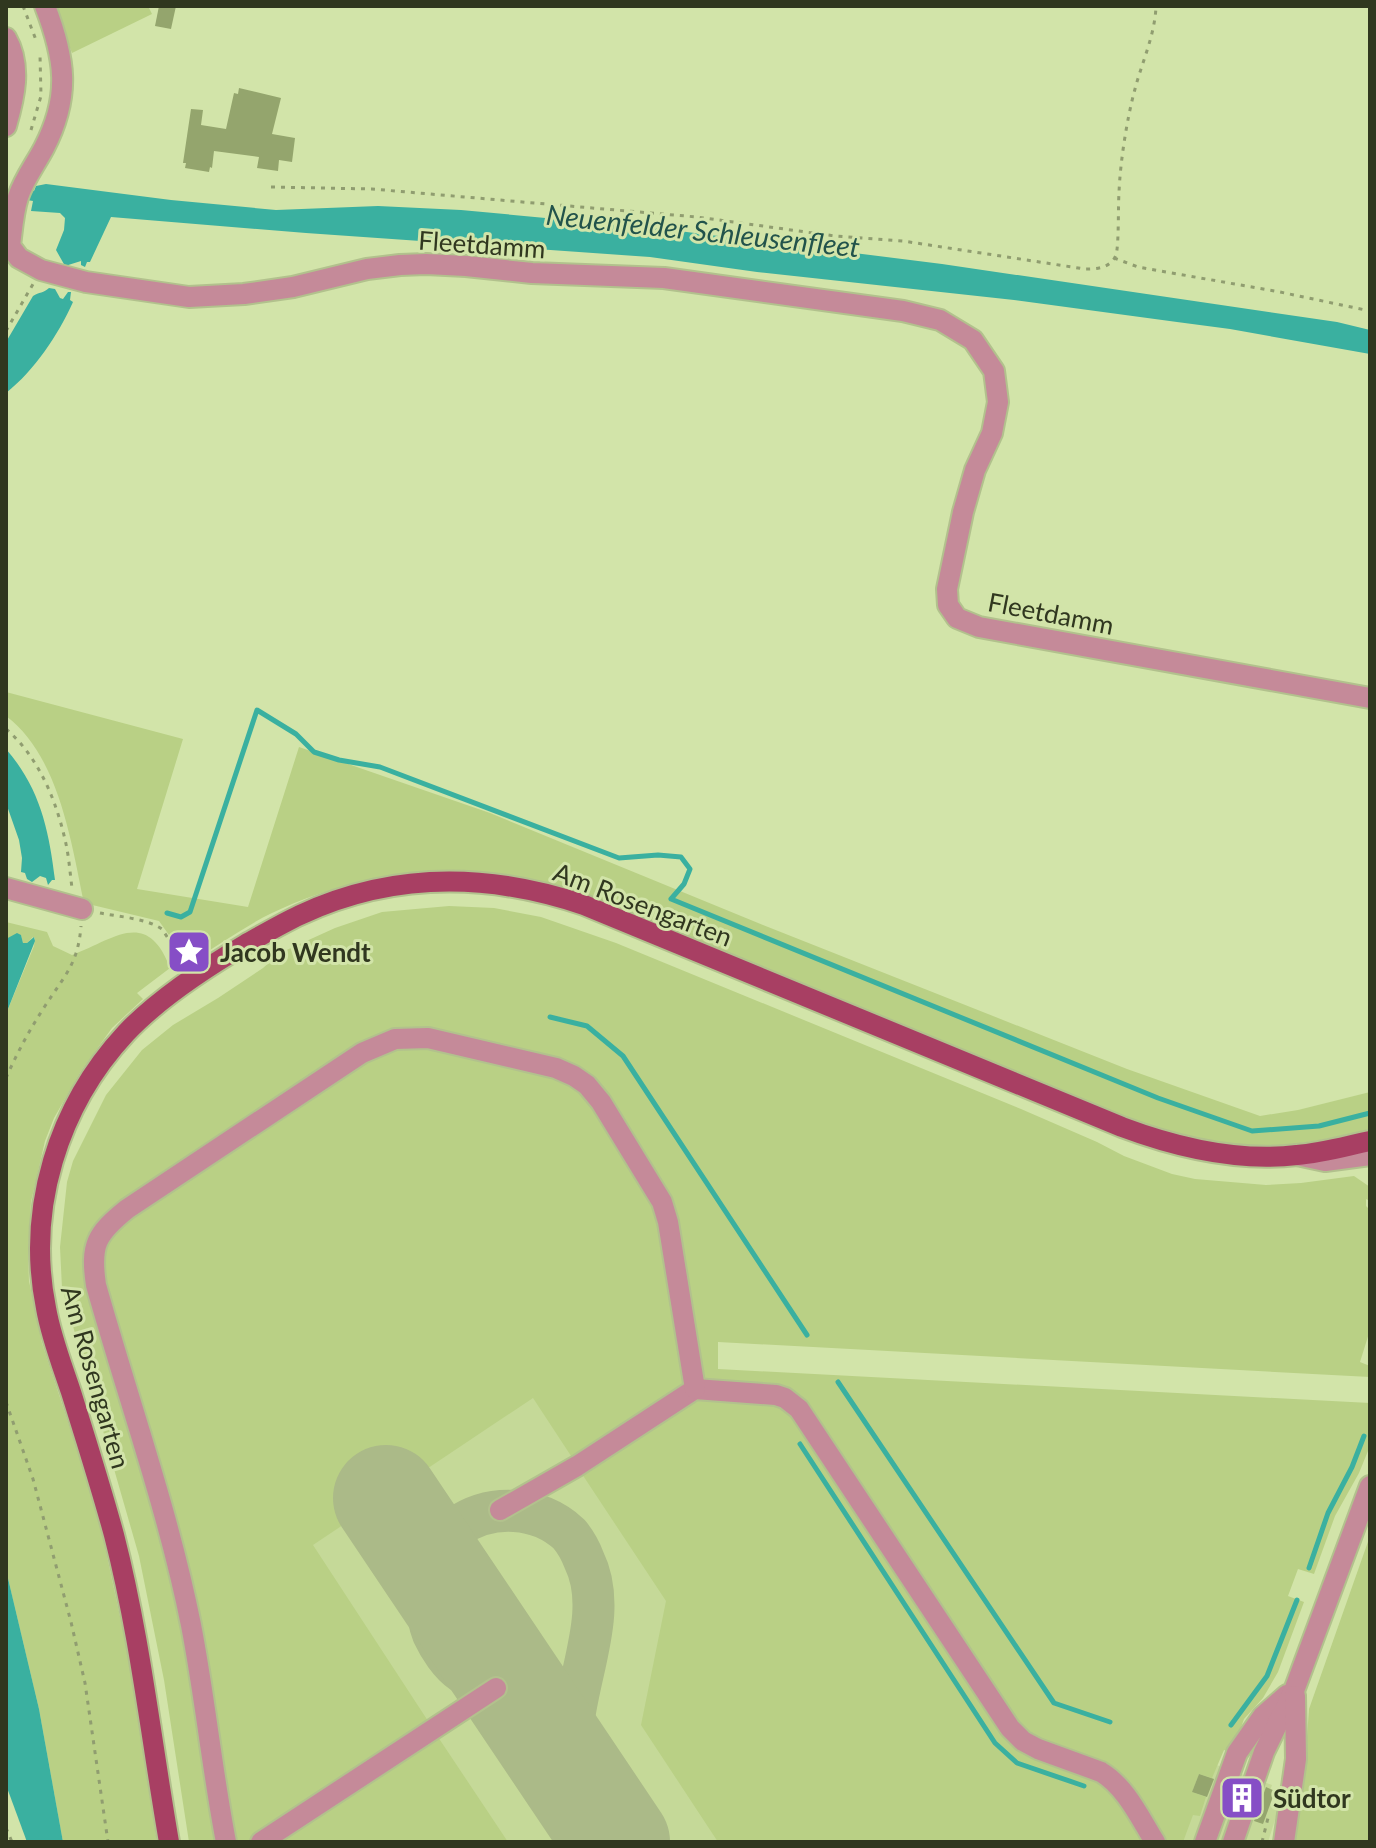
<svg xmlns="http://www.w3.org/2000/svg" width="1376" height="1848" viewBox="0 0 1376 1848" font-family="Lato,sans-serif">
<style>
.built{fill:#c5d998}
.green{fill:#b9d085}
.water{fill:#3ab0a0}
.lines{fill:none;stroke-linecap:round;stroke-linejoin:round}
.stream{stroke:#3ab0a0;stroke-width:5}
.taxiway{stroke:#abba88;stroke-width:42}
.runway{stroke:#abba88;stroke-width:106}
.building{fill:#94a56d}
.minor-casing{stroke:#b2c18d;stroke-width:24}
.major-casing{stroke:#b2c18d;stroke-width:24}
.path{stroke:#909d70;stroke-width:3;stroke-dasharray:4 6;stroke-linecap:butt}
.minor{stroke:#c58a99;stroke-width:20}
.major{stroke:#a83f63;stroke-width:20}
.labels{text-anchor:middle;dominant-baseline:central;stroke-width:6;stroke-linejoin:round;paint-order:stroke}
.street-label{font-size:26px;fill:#30371f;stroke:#d2e4a9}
.poi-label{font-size:26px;font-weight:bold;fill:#30371f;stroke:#d2e4a9;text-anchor:start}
.water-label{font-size:28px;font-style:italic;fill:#22534b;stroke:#d2e4a9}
</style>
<rect width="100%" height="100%" fill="#d2e4a9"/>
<polygon class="built" points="89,1217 707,1372 1194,1757 1272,1785 1266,1802 1279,1807 1268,1842 209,1842"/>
<g class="green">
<polygon points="54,6 148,6 152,14 72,53"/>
<path d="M6,692L183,739L137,889L248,907L299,747L490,813L763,925L1127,1069L1260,1116L1298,1110L1370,1092V1129C1329,1139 1287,1148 1245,1146C1213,1144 1183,1136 1152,1128L587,896C565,889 544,882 522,878C438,863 349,876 272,913C243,927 216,947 189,963L159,921L84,903C71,841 59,756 6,716Z"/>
<polygon points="449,906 494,908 541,917 616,943 1021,1109 1097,1142 1124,1156 1172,1174 1195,1179 1266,1185 1301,1183 1354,1176 1370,1187 1370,1201 1366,1199 1366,1206 1370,1210 1370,1330 1360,1362 1370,1366 1370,1377 718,1342 718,1369 1370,1403 1370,1446 1359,1473 1335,1516 1314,1574 1298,1569 1288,1596 1304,1602 1278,1672 1263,1698 1244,1719 1232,1753 1224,1750 1212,1778 1199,1774 1192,1792 1206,1797 1200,1816 1193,1815 1183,1842 1161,1842 1118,1779 1027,1738 801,1402 706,1381 700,1375 674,1226 594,1084 409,1033 93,1237 169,1558 219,1842 189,1842 164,1680 139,1556 62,1288 60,1247 67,1182 73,1161 106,1095 142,1050 173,1025 218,998 263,968 280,953 335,928 382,912"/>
<path d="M6,922L47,932L53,946L72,955C113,940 147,907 170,968L137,993L143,999L112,1028L81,1071L54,1118L45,1141L31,1202L28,1255L29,1281L42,1343L97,1510L126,1644L157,1842H63L39,1709L6,1570V1014L34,946L35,938L33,937L27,943H23L21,935L6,939Z"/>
<polygon points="414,1043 540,1068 578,1085 655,1199 686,1379 681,1389 575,1462 533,1398 313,1545 430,1724 251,1842 232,1842 104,1293 100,1258 111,1230 364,1059"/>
<polygon points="697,1397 787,1404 999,1723 1109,1785 1147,1842 718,1842 641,1725 666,1601 580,1471"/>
<polygon points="1370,1536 1370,1842 1294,1842 1304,1779 1309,1709"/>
<polygon points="436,1734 508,1842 271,1842"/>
</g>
<g class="water">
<polygon points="46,184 171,200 276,210 378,206 461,210 663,229 942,264 1337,322 1370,330 1370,354 1230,329 1177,322 1014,300 757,272 650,257 306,233 111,217 90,262 87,262 85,267 81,265 81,261 65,266 56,250 64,230 65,218 60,213 31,211 33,201 27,200 28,190 34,191 36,186"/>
<path d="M49,288L55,289L60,298L63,299L68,292H71L70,300L73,302C58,335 35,370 6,393V342L33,296C39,292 44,293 49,288Z"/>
<path d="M6,749C40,788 49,830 55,880H52L48,885L46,878L40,876L32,882L27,879L25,873L21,872L22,858L19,840L6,803Z"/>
<polygon points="17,933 21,935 23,943 27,943 34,937 35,941 6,1014 6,939"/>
<polygon points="6,1570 39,1709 63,1842 27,1842 6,1785"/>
</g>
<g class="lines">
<g class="stream">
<polyline points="167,913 181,917 190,912 257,710 296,734 314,752 339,760 380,767 619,858 658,855 681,857 690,869 684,884 671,899 1158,1098 1252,1131 1319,1126 1370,1113"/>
<polyline points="550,1017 587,1026 623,1056 807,1335"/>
<polyline points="838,1382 1054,1703 1110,1722"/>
<polyline points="800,1444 995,1743 1017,1763 1084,1786"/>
<polyline points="1309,1568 1328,1513 1352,1467 1364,1436"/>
<polyline points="1231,1725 1267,1676 1297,1600"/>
</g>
<path class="taxiway" d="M579,1784C559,1758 534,1718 511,1698C496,1686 478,1682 462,1672C450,1664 439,1647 433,1634C421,1602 427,1549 457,1527C491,1503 539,1506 569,1534C575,1541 581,1552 584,1560C615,1623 559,1703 575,1770C577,1778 581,1785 584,1792"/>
<polyline class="runway" points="386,1498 617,1842"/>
</g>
<g class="building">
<polygon points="159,6 176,6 171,29 155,26"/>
<polygon points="239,88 281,98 272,134 295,138 292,162 279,160 278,171 257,168 259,157 214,151 212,168 210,167 209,172 185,168 186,163 183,163 191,109 203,110 201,125 226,129 234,93 238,94"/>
<polygon points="1199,1774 1214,1779 1207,1797 1192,1792"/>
<polygon points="1266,1787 1275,1791 1263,1824 1254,1821"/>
</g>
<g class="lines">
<g class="minor-casing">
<g id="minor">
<path d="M45,6C65,58 71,96 44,148C35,165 24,179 18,197C13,213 12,230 10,246L19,258L41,270L86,282L189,297L244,294L293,287L367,269L400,265L426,264L466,266L532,273L664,278L903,311L940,320L973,340L994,371L998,402L992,433L975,470L963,512L947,589L948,605L957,618L979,627L1370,698"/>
<path d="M6,38C22,66 14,98 6,126"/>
<polyline points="6,888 82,909"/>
<polyline points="1297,1155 1325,1161 1370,1155"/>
<path d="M500,1510L577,1466L695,1389L776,1395L785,1398L799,1409L1010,1728L1023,1741L1038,1749L1101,1772C1126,1787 1140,1818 1155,1842"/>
<path d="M226,1842C212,1770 205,1697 191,1625C168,1510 128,1399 96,1285C90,1245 96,1234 127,1209L362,1053L395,1039L428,1038L556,1068L574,1076L587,1085L601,1102L662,1202L668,1222L695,1389"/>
<polyline points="261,1842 496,1688"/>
<polyline points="1205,1842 1237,1753 1263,1716 1287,1695"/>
<polyline points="1233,1842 1264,1752 1295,1688 1370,1486"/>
<polyline points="1284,1842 1296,1759 1295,1696"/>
</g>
</g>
<g class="major-casing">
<path id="major" d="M169,1842C151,1739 140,1636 114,1535C101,1487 86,1440 71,1392C62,1365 51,1337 46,1308C26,1209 58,1106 126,1033C157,1000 207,967 246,944C264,934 281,924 300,915C392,872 489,873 584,905L1122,1127C1178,1148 1237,1162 1297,1155C1322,1153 1346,1146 1370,1141"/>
</g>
<g class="path">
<polyline points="23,6 36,40"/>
<polyline points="31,130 41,96 40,55"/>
<path d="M271,187L372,189L697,217L835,236L903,241L1085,269C1097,269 1111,268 1116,255C1119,245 1118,206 1119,193C1120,163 1127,118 1135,89C1142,62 1155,35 1156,6"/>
<polyline points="1114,258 1138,267 1280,292 1370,311"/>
<polyline points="6,331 33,284"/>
<path d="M6,729C39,757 57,802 66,844C69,858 70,873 72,888"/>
<path d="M100,913C120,917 145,918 162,929L184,963"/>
<path d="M6,1078C17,1053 30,1029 45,1006C65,975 78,964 81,926"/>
<polyline points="6,1402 33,1479 71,1622 85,1683 108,1842"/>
<polyline points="6,1828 12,1842"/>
<polyline points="1262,1842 1269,1814"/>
</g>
<use href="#minor" class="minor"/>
<use href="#major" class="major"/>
</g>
<defs>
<g id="sight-square" transform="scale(2.3)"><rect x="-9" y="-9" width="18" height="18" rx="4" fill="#864ec6" stroke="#d2e4a9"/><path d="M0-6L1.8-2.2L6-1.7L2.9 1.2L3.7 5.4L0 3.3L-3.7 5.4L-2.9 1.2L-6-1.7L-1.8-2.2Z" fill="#fff"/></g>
<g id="building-square" transform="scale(2.3)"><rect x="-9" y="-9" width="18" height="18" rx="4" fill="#864ec6" stroke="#d2e4a9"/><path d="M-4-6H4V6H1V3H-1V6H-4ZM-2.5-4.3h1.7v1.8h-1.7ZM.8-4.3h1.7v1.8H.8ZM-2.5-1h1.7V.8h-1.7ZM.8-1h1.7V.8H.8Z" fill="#fff"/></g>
</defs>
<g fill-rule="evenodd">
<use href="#sight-square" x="189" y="952"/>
<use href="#building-square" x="1242" y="1798"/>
</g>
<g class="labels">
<g class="street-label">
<text transform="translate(482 244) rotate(4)">Fleetdamm</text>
<text transform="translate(1051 613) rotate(11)">Fleetdamm</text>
<text transform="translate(643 904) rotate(21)">Am Rosengarten</text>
<text transform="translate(96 1377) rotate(74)">Am Rosengarten</text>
</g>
<g class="poi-label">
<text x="220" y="952">Jacob Wendt</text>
<text x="1273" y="1798">Südtor</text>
</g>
<g class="water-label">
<text transform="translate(703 230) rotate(6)">Neuenfelder Schleusenfleet</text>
</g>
</g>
<rect width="1376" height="1848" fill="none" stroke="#30371f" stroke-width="16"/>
</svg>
